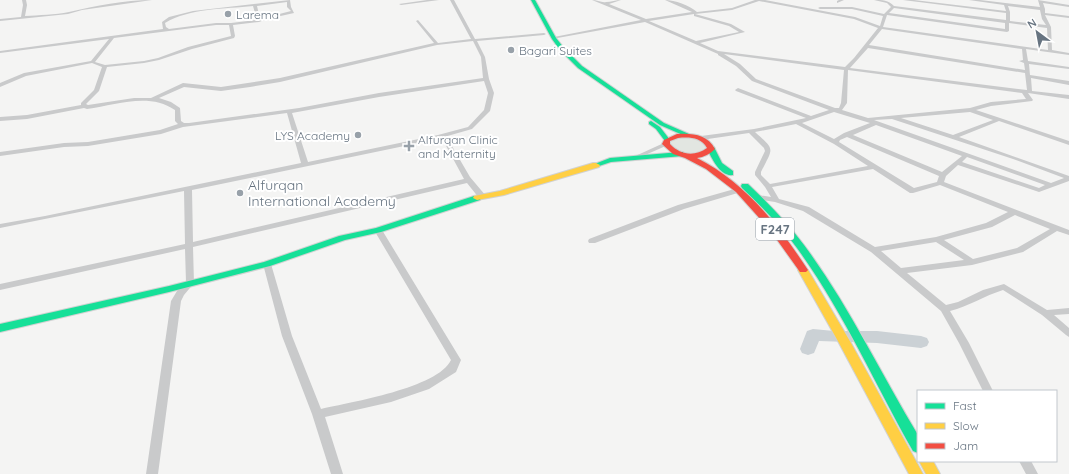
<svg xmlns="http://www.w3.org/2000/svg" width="1069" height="474" viewBox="0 0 1069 474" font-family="Quicksand,sans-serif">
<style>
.green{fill:#e2e6e1}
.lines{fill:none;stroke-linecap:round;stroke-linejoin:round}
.river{fill:#cbd1d5;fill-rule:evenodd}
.fast-casing{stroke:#d1d2d2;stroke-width:2}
.slow-casing{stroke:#d1d2d2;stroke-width:2}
.jam-casing{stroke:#d1d2d2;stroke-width:2}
.street{fill:#c9cacb;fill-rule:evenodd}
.fast{fill:#16e098;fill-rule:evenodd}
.slow{fill:#ffcf43;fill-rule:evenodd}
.jam{fill:#f24e42;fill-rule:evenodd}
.poi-dot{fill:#98a1a9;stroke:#fff;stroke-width:1.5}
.labels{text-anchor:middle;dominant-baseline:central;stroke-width:4;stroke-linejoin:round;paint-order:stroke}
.far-poi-label{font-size:12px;fill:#677481;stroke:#fff;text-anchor:start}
.shield{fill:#fff;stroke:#959ea7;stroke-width:1}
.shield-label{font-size:13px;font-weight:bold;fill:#677481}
.poi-label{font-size:14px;fill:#677481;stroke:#fff;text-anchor:start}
</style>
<rect width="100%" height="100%" fill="#f4f4f3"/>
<polygon class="green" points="680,137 699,139 708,147 699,154 680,153 669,142"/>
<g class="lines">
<polygon class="river" points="813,329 834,331 877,331 921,336 927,338 929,342 927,346 921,348 877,343 819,341 814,353 808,355 802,353 800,349 807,331"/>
<g class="fast-casing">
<g id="fast">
<polygon points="531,0 535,0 556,38 564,48 582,66 664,123 689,134 689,136 685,136 660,125 578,68 560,50 552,39"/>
<polygon points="651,121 660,127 670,140 669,141 665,141 656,129 649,124 649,122"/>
<path d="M708,147H714L722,163L733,171V175C720,177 712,158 707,149Z"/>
<polygon points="680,152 683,152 683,156 611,162 596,167 592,165 610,158"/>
<path d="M742,184H748C768,203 787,222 804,245C848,304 880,372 918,435V453L913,451C875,384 843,311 797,248C781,226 762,207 742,188L741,186Z"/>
<polygon points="474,196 480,196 481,198 480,200 381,232 345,240 270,266 169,292 0,332 0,324 169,286 264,262 339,236 376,228"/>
</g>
</g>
<g class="slow-casing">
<g id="slow">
<polygon points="593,163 596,163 600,165 599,167 504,195 477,200 473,198 474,196 500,191"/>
<polygon points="803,267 808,270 851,343 923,474 909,474 839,343 798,270"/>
<polygon points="919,461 933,461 940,474 926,474"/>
</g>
</g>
<g class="jam-casing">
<path id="jam" d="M677,134C692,133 707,134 715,149C710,154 704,157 697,158C745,182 779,226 808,270L806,272H800L770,230L736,192L706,169L685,158L673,154L662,144L664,140ZM678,138C689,137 701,137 707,148C695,157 680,155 670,144V141Z"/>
</g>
<g class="street">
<path d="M22,0H26L27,5L25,16C39,15 55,15 69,12C96,6 124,0 152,0L82,10L68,14L0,21V19L21,17L23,5Z"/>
<path d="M290,0L291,7L294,13L267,19L259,22L233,25L235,36L234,38L192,49L159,60L144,63L107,67L99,91L86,104L88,105L134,98H151L183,83L221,87L280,78L434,43L416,21L418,20L438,43L471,39L450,0H454L475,39L544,33L546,34L544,35L477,41L485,57L489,79L494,93L490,111L472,129L444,137L449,141L470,177L486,196L485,198H479L467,183L193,247L194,283L184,295L181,301L158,474H146L171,301L177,291L186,282L185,249L0,290V284L185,244L184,191L0,228V224L45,216L301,163L287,113L183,127L161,134L88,146L64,147L0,156V152L64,143L88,142L160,130L178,124L175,121V110C149,92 116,105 87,109L84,108L27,119L0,121V117L27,115L81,105V103L94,90L102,67L92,63L26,76L0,87V83L24,73L91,61L109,39L0,53V51L163,29L162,22L169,17L193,11ZM287,2V7L291,11L260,19L257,6ZM253,6L257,20L231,23H216L169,29L166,27L165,23C190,8 225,9 253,6ZM216,25H229L231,36L188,47L158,58L144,61L105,65L95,62L114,38ZM473,41L481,57L483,78L379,93L299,108L189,123H184L181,121L180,108L171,102L159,98L184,87L221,91L250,87L280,82L437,45ZM484,81L488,93L484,110L468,127L438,135L308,162L292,113L379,97ZM438,139L444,142L464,179L193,242L192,190Z"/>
<polygon points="427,0 439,0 401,5 399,4"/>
<path d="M592,0C597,0 602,3 606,2C611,2 616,0 621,0L609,4L646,19L692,12L665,0C675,0 689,5 697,12L732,8L755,0H765L855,17L880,26L883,16L852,9H820L818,8L820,7H852L884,14L891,7L887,3L874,0C883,0 888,0 894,6L1006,20V13L903,0H914L1006,11L1004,5L969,0H980L1040,7L1038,0L1069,5V7L1043,3L1045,9V13L1069,16V18L1045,15L1051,27L1052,50L1069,53V55L1026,49L1028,61L1069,67V69L1029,64L1030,75L1069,81V85L1031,78L1032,91L1069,95V99L1028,93L1033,100L1032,101L991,106L976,110L1069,141V145L999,121L959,137L1069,176V181L1039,192L958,165L946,176L944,182L1069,230V235L1057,231L1023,252L972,265L907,273L946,305L958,302L983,290L1004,284L1047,310L1069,308V314L1054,315L1069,328V337L1066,335L1042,315L1003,290C984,296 969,306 950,311L969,343L993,391H983L959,343L941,311L871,252L803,211L775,202L755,199L754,197L758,195L771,197L765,187L755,175V172L765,151L764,148L749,133L701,140L698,138L701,136L754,129L806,118L736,91L735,90L738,88L811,116L829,110L752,81L736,66L718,55V54L645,22L552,39V38L554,37L641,20ZM759,1L854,19L878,28L854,58L845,67L718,51L700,43L745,32L731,24L695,14L732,10ZM1008,6L1040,10L1042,19L1046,25L1010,21V12ZM894,8L1005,23V29L889,13ZM694,14V16L729,26L739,32L696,41L649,21ZM887,15L1007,32L1009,31V23L1047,28L1048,50L883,27ZM882,29L1022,49L1023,60L1019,61L1024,63L1025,70L869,45ZM868,48L1025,73L1027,90L850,68ZM724,54L844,70L841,103L839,108H835L756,79L740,64ZM848,70L1022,93L1026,99L991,102L970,108L868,118L842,110L847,103ZM834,112L870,123L844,133L834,139L802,123ZM970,112L993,120L953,135L901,118ZM892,119L1013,159L1064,178L1051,183L874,120ZM796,124L834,144L868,166L770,184L761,175V172C773,147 776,151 755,132ZM876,125L962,156L942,172L853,135ZM847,137L939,176L937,182L914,188L839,142L840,140ZM967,157L1045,185L1039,188L962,162ZM873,169L910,193H913L940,185L1008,212L986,223L936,237L875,247L809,207L779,199L772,187ZM1015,215L1050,229L1017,248L973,259L944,240L992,227ZM936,242L964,260L901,268L881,251Z"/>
<polygon points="839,0 844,0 837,3 837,1"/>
<polygon points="666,142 669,144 668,145 636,159 632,159 631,158"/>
<polygon points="738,188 742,190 741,192 684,209 595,243 589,243 588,241 589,239 678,205"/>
<path d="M375,228H381L382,230L461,360L456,372L429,389L391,402L325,417L343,474H331L312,414L282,336L263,264L267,261L271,264L292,336L321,409C351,402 438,388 451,360L374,230Z"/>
<polygon points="1019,461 1031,461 1038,474 1026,474"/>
</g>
<use href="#fast" class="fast"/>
<use href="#slow" class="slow"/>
<use href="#jam" class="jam"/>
</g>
<g class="poi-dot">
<circle cx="228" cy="14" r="4"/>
<circle cx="511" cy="50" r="4"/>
<circle cx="358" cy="135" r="4"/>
<path d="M407 140h4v4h4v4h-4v4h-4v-4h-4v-4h4z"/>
<circle cx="240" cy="193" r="4"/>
</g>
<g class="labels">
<g class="far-poi-label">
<text x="236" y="14">Larema</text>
<text x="519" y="50">Bagari Suites</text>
<text x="350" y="135" text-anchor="end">LYS Academy</text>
<text x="418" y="139">Alfurqan Clinic<tspan x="418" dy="14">and Maternity</tspan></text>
</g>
<rect class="shield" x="756" y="218" width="38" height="22" rx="3"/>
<g class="shield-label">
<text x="775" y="229">F247</text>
</g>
<g class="poi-label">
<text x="248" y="185">Alfurqan<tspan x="248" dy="16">International Academy</tspan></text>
</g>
</g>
<rect x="917" y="390" width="140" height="72" fill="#ffffff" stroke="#c2c7cd"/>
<rect x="925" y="403" width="20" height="6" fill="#16e098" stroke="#c2c7cd"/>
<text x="953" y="410" font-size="12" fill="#677481">Fast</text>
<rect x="925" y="423" width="20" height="6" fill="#ffcf43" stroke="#c2c7cd"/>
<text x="953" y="430" font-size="12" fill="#677481">Slow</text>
<rect x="925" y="443" width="20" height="6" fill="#f24e42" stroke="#c2c7cd"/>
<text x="953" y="450" font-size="12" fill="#677481">Jam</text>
<g transform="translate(1037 32) rotate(328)" stroke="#ffffff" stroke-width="3" paint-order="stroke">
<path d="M0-3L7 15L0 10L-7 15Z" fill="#677481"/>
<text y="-6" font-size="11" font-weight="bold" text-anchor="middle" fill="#677481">N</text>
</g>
</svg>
